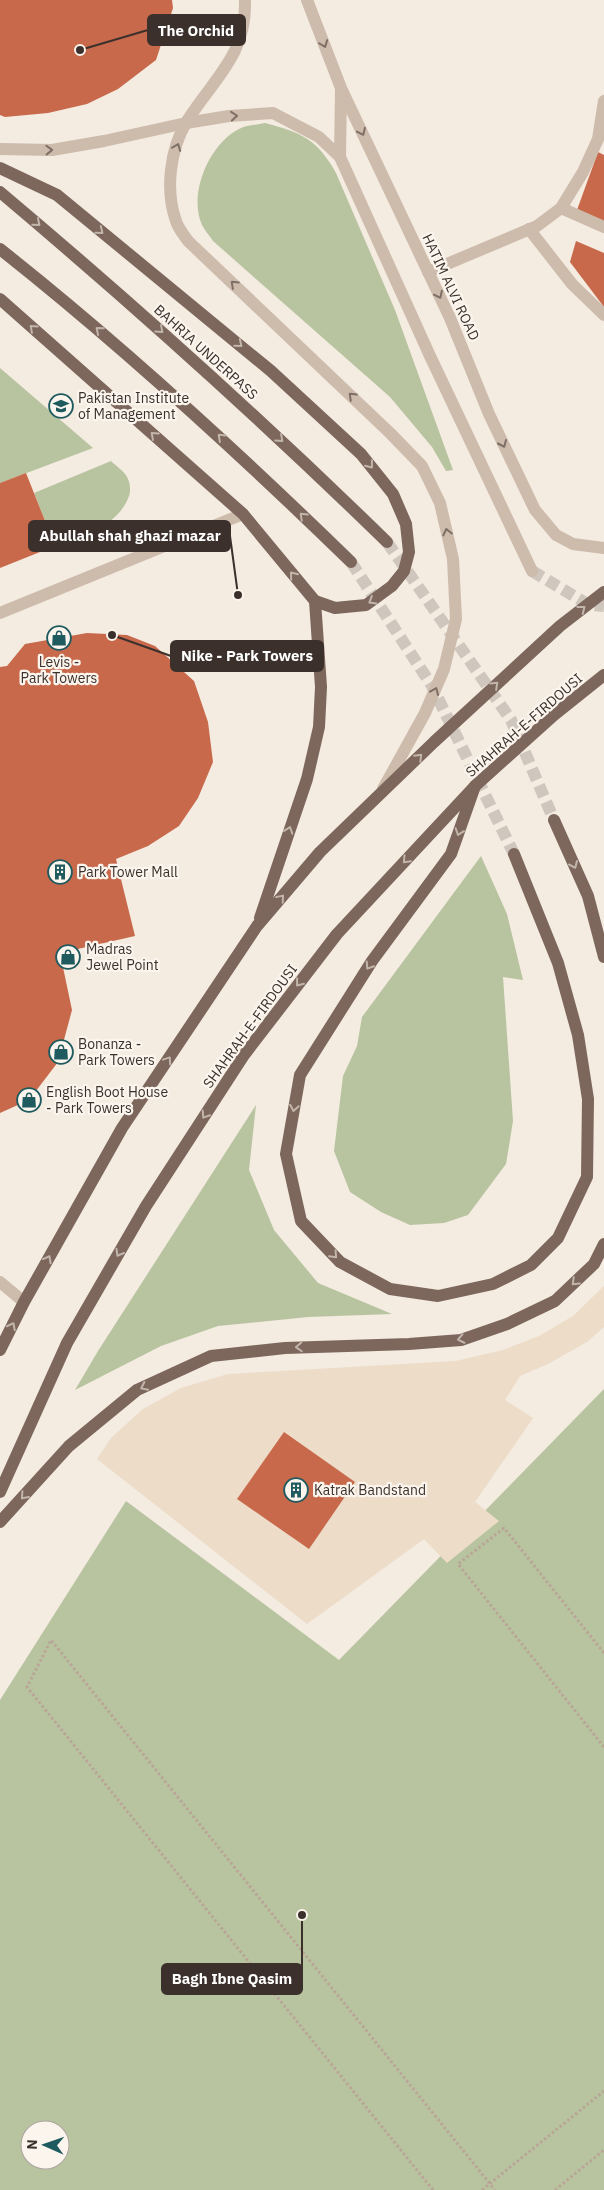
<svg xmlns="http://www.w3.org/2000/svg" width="604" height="2190" viewBox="0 0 604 2190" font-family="'IBM Plex Sans',sans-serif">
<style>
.green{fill:#b8c4a0;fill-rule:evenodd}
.plaza{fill:#ecdcc8}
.building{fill:#c8694b}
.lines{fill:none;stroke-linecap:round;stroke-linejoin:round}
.tertiary-tunnel{stroke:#cfc6bd;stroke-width:12;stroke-dasharray:12 6;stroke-linecap:butt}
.primary-tunnel{stroke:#cfc6bd;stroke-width:12;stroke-dasharray:12 6;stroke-linecap:butt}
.path{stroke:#b9a596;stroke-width:3;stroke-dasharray:2.5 2.5;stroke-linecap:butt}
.service{stroke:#cdbbac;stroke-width:12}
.minor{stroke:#cdbbac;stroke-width:12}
.tertiary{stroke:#cdbbac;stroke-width:12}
.primary{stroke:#7d675c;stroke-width:12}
.oneway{stroke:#7d6f65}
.oneway2{stroke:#c2b5ac}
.labels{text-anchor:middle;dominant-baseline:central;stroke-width:4.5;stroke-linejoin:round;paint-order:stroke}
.street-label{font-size:14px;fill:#3b302b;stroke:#fbf5ee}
.poi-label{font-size:14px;fill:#3b302b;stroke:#fbf5ee;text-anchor:start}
.leader{fill:none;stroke:#3b302b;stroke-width:2}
.callout-dot{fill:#3b302b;stroke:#fbf5ee;stroke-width:2}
.callout{fill:#3b302b;stroke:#3b302b;stroke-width:2}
.callout-label{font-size:15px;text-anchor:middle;font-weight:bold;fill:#fff}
</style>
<rect width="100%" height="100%" fill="#f4ebe1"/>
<g class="green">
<path d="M265,123C301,132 318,140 336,173L395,310L453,470L446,471L432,447L390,397L213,241C210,236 205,231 202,225C188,194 209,144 239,129C246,125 257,125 265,123Z"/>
<polygon points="0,368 93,448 0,483"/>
<path d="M111,461C116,466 124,471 127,477C130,482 131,491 129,496C118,527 83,534 55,546L34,493Z"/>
<polygon points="481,856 507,914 523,980 503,977 513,1121 506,1164 468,1215 444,1223 410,1225 381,1212 350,1192 334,1151 343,1076 357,1046 362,1017"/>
<polygon points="256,1105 249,1170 274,1230 318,1283 392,1314 308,1317 218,1326 161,1346 75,1390 98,1351"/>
<path d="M604,1389V2190H0V1700L126,1501L339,1660ZM30,2130H60V2160H30Z"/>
</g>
<polygon class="plaza" points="604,1286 604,1327 587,1342 548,1364 520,1376 505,1400 533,1418 475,1502 499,1521 447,1563 424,1539 307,1624 97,1459 111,1438 143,1409 181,1388 228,1374 456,1361 503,1350 539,1336 573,1316"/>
<g class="building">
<polygon points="0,0 172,0 173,8 156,60 118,89 87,104 48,113 5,117 0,115"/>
<polygon points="598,152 604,155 604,221 577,210"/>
<polygon points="576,241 604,253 604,307 570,262"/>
<polygon points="26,473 55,546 0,568 0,483"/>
<polygon points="87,633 127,635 155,646 194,681 208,722 213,762 198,798 179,826 148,846 116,859 135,936 60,953 72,1010 58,1062 29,1100 0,1113 0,667 7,666 25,644"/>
<polygon points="284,1432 355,1482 309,1549 237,1499"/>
</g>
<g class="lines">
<polyline class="tertiary-tunnel" points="532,571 589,605 604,606"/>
<g class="primary-tunnel">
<polyline points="387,542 511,720 554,820"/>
<polyline points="351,562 432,686 514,854"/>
</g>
<g class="path">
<polyline points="604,1653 504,1528 458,1564 604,1747"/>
<polyline points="433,2190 27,1687 51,1640 495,2190"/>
<polyline points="482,2190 604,2091"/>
<polyline points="555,2190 604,2150"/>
</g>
<g class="service">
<polyline points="561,208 604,227"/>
<polyline points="529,229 572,284 604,315"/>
<polyline points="428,272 537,226 561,208 583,172 598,139 604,101"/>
</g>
<g class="minor">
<polyline points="0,613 243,514"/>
<polyline points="0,1282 24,1302"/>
</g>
<g class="tertiary">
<path d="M245,0C247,55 214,78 187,121C170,149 165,190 176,221C178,228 184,235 188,241L390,433L422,466L440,503L453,559L456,619L444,669L425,713L383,789"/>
<polyline points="307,0 341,88 450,318 489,414 535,510 556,535 573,544 604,548"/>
<polyline points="0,149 52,150 104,141 186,123 229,116 273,113 319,137 340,157 430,356 532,571"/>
<polyline points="340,157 341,90"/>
</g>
<g class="primary">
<polyline points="0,168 57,195 271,371 361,454 393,494 406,524 409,552 404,571 392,586 366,605 335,608 315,601"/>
<path d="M0,192C133,304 262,420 387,542"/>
<path d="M0,249C124,347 238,452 351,562"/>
<polyline points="0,299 243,514 315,601 321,687 319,727 307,779 260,918"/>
<polyline points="475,786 451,854 372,961 300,1075 286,1154 301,1221 340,1262 390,1289 438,1296 493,1284 531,1265 558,1238 587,1177 588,1099 578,1035 558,963 514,854"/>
<polyline points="554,820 588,896 604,957"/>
<polyline points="0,1350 24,1302 122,1128 257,926 320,852 434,742 560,626 604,592"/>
<polyline points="0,1492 67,1343 146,1206 244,1055 337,934 475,786 554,715 604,675"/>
<polyline points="0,1522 69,1446 137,1390 211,1356 285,1348 409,1344 461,1340 507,1324 555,1301 594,1264 604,1244"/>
</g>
</g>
<defs><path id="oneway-chevron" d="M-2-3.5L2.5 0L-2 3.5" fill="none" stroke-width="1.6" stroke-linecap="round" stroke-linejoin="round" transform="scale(1.25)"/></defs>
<g class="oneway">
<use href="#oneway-chevron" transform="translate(324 44) rotate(69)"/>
<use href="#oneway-chevron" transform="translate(234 116) rotate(-5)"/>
<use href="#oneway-chevron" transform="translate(362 132) rotate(65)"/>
<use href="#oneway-chevron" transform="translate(177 147) rotate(-69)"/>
<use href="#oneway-chevron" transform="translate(49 150) rotate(-2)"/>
<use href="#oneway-chevron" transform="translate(234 284) rotate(-137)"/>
<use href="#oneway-chevron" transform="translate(439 295) rotate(64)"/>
<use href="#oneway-chevron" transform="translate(352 396) rotate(-136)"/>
<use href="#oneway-chevron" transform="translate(503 444) rotate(66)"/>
<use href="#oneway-chevron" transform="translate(447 532) rotate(-103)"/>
<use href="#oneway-chevron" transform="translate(435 691) rotate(-67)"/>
</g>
<g class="oneway2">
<use href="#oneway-chevron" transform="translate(37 223) rotate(40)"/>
<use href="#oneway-chevron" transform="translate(100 231) rotate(39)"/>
<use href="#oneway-chevron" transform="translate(33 328) rotate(-138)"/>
<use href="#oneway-chevron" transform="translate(99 330) rotate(-140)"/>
<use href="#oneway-chevron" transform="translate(160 330) rotate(42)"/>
<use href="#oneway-chevron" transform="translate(239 344) rotate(39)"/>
<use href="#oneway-chevron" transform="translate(154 435) rotate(-138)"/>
<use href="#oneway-chevron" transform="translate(221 437) rotate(-137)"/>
<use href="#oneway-chevron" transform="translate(280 439) rotate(42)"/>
<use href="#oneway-chevron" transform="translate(370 465) rotate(52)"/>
<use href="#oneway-chevron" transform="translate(303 516) rotate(-136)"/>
<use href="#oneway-chevron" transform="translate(293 575) rotate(-129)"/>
<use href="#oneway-chevron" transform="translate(372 601) rotate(149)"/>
<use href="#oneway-chevron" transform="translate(582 609) rotate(-38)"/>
<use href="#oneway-chevron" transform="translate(495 685) rotate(-43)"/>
<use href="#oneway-chevron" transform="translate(419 757) rotate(-45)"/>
<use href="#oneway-chevron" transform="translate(289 830) rotate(-71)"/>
<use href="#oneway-chevron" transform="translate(459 832) rotate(109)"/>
<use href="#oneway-chevron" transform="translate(406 860) rotate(133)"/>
<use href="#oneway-chevron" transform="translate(574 865) rotate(66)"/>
<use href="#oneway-chevron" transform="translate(281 898) rotate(-50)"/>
<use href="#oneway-chevron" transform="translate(369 966) rotate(123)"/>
<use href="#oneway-chevron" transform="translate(299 983) rotate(128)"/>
<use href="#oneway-chevron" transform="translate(168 1060) rotate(-56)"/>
<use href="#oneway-chevron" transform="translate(294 1108) rotate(100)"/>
<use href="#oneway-chevron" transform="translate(205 1115) rotate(123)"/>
<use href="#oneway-chevron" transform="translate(119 1253) rotate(120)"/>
<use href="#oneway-chevron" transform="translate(334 1255) rotate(47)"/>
<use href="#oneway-chevron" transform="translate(48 1259) rotate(-61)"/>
<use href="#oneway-chevron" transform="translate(575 1282) rotate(136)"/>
<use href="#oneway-chevron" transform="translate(12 1326) rotate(-63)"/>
<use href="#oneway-chevron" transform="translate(461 1339) rotate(168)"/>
<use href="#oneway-chevron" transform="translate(299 1347) rotate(177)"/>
<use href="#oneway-chevron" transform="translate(144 1387) rotate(154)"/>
<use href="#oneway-chevron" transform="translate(24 1496) rotate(132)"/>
</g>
<defs>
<g id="university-ring" transform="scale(1.25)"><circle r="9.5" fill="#fbf5ee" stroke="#1f5a5e" stroke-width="1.5"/><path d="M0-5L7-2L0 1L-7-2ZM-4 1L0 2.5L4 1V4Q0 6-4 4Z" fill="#1f5a5e"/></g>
<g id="shop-ring" transform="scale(1.25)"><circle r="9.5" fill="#fbf5ee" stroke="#1f5a5e" stroke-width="1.5"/><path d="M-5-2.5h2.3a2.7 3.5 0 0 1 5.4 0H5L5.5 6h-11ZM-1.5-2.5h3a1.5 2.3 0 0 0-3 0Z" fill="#1f5a5e"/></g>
<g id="building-ring" transform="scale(1.25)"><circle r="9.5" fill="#fbf5ee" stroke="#1f5a5e" stroke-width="1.5"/><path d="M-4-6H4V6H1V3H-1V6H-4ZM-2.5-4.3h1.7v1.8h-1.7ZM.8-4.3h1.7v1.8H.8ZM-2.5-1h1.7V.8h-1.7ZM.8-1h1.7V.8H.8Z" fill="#1f5a5e"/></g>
</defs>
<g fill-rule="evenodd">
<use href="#university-ring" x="61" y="406"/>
<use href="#shop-ring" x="59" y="638"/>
<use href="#building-ring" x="60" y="872"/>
<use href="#shop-ring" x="68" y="957"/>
<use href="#shop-ring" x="61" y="1052"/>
<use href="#shop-ring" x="29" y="1100"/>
<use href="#building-ring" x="296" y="1490"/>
</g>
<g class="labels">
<g class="street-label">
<text transform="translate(451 287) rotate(65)">HATIM ALVI ROAD</text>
<text transform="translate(206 352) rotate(42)">BAHRIA UNDERPASS</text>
<text transform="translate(524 725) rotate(-41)">SHAHRAH-E-FIRDOUSI</text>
<text transform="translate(250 1026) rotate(-54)">SHAHRAH-E-FIRDOUSI</text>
</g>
<g class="poi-label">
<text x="78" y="398">Pakistan Institute<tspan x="78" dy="16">of Management</tspan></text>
<text x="59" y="662" text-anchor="middle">Levis -<tspan x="59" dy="16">Park Towers</tspan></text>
<text x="78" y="872">Park Tower Mall</text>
<text x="86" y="949">Madras<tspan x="86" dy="16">Jewel Point</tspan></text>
<text x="78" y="1044">Bonanza -<tspan x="78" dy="16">Park Towers</tspan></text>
<text x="46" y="1092">English Boot House<tspan x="46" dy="16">- Park Towers</tspan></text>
<text x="314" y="1490">Katrak Bandstand</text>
</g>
</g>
<path class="leader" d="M80 50L148 30M238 595L230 536M112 635L171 656M302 1915L302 1979"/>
<g class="callout-dot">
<circle cx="80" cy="50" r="5"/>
<circle cx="238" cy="595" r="5"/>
<circle cx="112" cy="635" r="5"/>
<circle cx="302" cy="1915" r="5"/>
</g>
<g class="callout">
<rect x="148" y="15" width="97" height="30" rx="5"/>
<rect x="29" y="521" width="201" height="30" rx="5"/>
<rect x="171" y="641" width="152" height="30" rx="5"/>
<rect x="162" y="1964" width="140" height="30" rx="5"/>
</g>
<g class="callout-label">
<text x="196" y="36">The Orchid</text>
<text x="130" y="541">Abullah shah ghazi mazar</text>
<text x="247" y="661">Nike - Park Towers</text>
<text x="232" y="1984">Bagh Ibne Qasim</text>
</g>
<g transform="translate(45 2145) rotate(272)"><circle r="24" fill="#fbf5ee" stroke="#aea6a0"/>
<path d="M0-4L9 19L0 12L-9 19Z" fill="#1f5a5e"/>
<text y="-8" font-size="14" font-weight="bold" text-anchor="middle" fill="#3b302b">N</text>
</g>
</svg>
